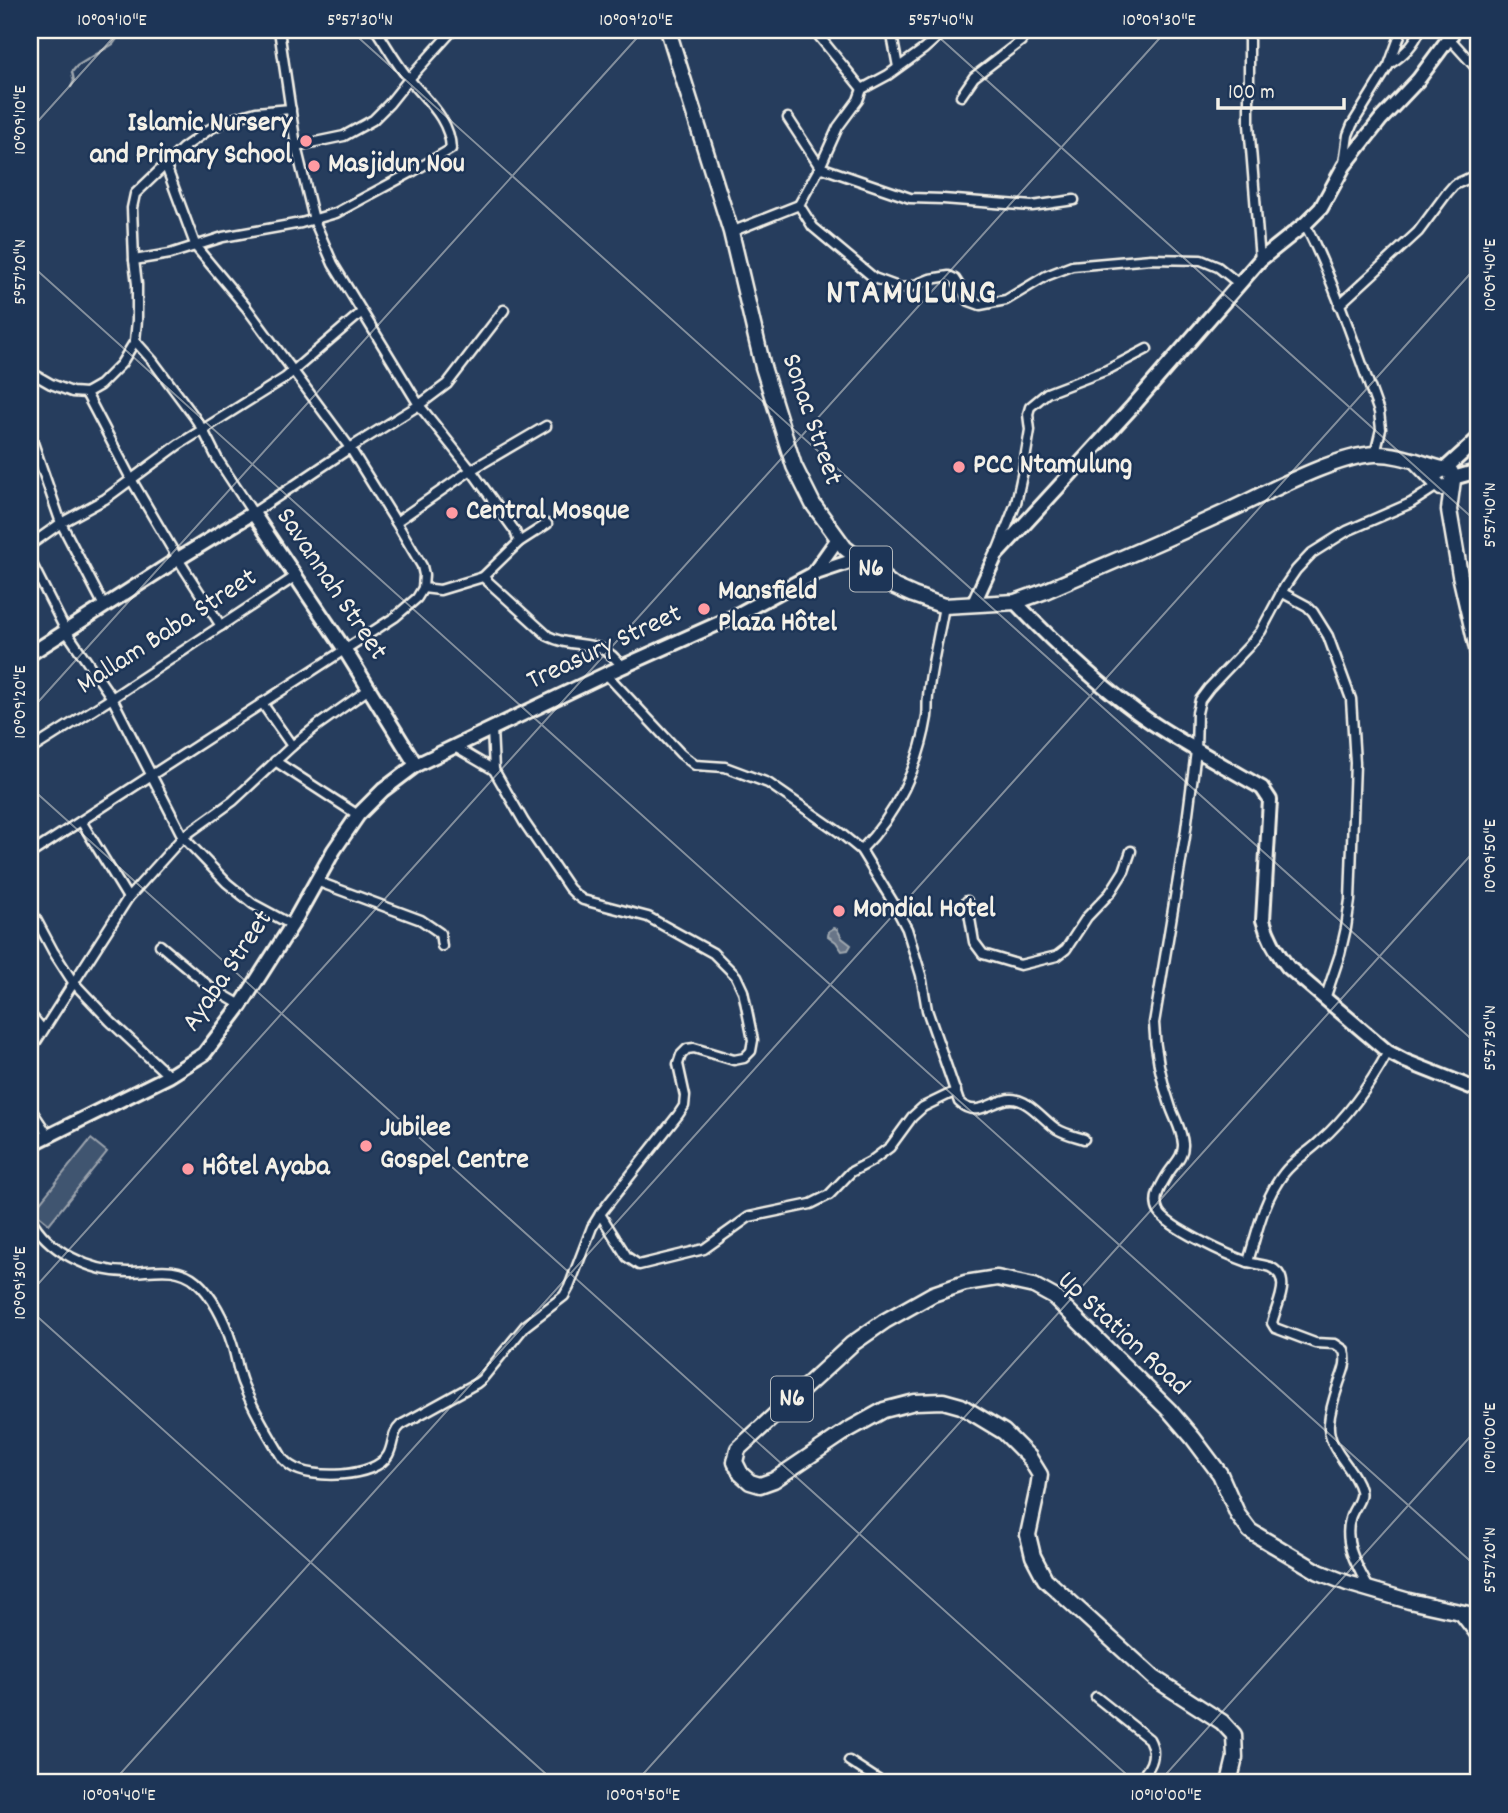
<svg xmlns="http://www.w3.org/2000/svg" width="1508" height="1813" viewBox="0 0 1508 1813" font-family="Dekko,sans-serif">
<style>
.green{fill:#40546f;stroke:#9aa2ac;stroke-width:2}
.water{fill:#677588;stroke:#9fa7ae;stroke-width:2}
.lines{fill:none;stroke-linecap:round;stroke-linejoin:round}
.stream{stroke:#9fa7ae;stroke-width:2.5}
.street-casing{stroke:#f4f1e8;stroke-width:13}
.secondary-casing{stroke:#f4f1e8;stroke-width:18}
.highway-casing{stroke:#f4f1e8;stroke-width:19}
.street{stroke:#1d3557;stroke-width:8}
.secondary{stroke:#1d3557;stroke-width:12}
.highway{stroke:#1d3557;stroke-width:14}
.ticks{fill:none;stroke:#f4f1e8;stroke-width:2;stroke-opacity:0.45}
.poi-dot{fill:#ff9aa2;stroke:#1d3557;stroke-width:2.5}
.labels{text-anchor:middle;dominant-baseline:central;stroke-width:5;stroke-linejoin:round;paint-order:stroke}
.shield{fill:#1d3557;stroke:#b4b9bc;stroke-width:2}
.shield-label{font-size:26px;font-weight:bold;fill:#f4f1e8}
.poi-label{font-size:28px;font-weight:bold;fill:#f4f1e8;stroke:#1d3557;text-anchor:start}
.street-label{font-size:28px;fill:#f4f1e8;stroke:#1d3557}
.district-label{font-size:35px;font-weight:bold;letter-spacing:2px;fill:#f4f1e8;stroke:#1d3557}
.neatline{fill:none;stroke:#f4f1e8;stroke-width:2.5}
.ticks-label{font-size:18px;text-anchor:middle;fill:#f4f1e8}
</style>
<rect width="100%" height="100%" fill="#263d5d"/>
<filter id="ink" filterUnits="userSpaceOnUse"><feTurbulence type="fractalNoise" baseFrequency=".0143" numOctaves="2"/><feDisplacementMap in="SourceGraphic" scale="14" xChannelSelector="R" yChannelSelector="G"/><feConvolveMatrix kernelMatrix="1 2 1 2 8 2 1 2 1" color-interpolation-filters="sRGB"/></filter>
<g filter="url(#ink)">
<polygon class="green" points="91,1139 107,1152 49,1224 33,1211"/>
<polygon class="water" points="834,928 837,929 842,938 851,945 848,950 842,951 836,942 828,936 829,931"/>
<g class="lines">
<polyline class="stream" points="71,87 74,81 72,72 77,66 113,44 123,30"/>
<g class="street-casing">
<g id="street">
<polyline points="279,30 296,146 314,220 333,264 419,405 471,470 515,531 519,542 483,577"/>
<polyline points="814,30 862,89"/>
<polyline points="891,30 898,67"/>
<polyline points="945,30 924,49 888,75 862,89 858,100 838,127 820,167 799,205 813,227 874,278 901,288 910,287 930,279 949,276 955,279 969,301 980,305 1006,300 1046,276 1072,266 1151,259 1201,260 1218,267 1238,283"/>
<polyline points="1249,30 1249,124 1260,260"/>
<polyline points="1449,38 1478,70"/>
<path d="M1391,63C1404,55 1414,44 1420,30"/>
<polyline points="961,96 974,77 1021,41 1028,30"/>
<polyline points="788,118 820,167 910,198 943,199 1032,206 1074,200"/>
<polyline points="296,146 344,136 373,120 389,104 409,79 453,30"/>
<polyline points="1344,163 1348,135 1352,125 1389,65 1402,30"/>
<path d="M1305,224C1335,284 1356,349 1379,412L1381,429L1375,454"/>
<polyline points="731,232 799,205"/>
<path d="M134,260L170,254L223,237L301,223L336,213L412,172L451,149C450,119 427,101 410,80C397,65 387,46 376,30"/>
<polyline points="1339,305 1418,232 1447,193 1454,185 1478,174"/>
<polyline points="135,341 152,360 193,415 203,430 218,460 253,513 350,448 419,405 447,384 504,310"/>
<polyline points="30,372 51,384 72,392 86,393 100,385 121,364 135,341 137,320 137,284 134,260 132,208 135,194 183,148 210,129 228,120 256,112 291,109"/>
<polyline points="86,393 131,479 178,559 221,626"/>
<polyline points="30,434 61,523 30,545"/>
<polyline points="396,522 471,470 546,426"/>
<polyline points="519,542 547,524"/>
<polyline points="998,549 1016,503 1023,471 1030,430 1028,414 1030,407 1047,393 1107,370 1147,349"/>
<polyline points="30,560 66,631 112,698 183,837 227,883 253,904 292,925"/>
<path d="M423,588L440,590L483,577L548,636C577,651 600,635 622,667"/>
<polyline points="1281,592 1307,606 1313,612 1328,636 1351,699 1355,763 1350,900 1346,928 1340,954 1325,999"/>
<polyline points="104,606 61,523 105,499 178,445 285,378 362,312"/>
<path d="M606,674L681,754L695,765L725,767L768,783L839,832L861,850L894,904L907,929L921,975L927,1010L959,1102C977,1120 993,1099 1011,1099C1029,1099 1044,1121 1057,1129C1065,1134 1075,1136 1084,1139"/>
<polyline points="262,703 292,746"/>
<polyline points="455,747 494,770"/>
<polyline points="30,750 112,698 296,576"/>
<polyline points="275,761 358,815"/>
<polyline points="81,821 128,898"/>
<path d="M861,850C896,815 919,766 927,717C928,710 927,703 928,696C931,666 939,636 944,606"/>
<polyline points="30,854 395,617 417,598 423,588 424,575 422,566 396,522 350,448 246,307 196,247 166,166"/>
<polyline points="316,881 421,920 440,933 442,946"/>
<polyline points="967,901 974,942 983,954 1020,965 1057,956 1066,949 1087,917 1110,893 1124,871 1131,851"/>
<polyline points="30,908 53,951 73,982 110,1021 169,1076"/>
<polyline points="160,945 210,987 241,1005"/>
<polyline points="30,1014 43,1030"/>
<polyline points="30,1051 128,898 183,837 233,801 292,746 318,725 369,689"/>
<path d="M1388,1052C1370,1085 1348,1116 1320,1141C1309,1152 1294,1160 1284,1173C1264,1198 1257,1232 1248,1262C1230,1256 1168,1228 1159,1212C1152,1200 1160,1187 1166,1177C1172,1166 1184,1157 1183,1144C1182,1131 1175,1119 1171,1108C1161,1080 1155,1052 1154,1023L1185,837L1196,751L1197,713L1200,700L1209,688L1249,646L1261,631L1285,586L1296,570L1312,553L1347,531L1411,503L1437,486"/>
<polyline points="30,1108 48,1135"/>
<polyline points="600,1214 627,1257 639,1265 704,1249 749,1217 811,1204 829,1195 851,1172 870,1162 890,1147 912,1117 923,1107 956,1091"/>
<path d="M30,1217C47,1251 90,1272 128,1272C152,1272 176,1264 196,1281C212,1295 225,1321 231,1341C236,1354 237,1369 242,1382C253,1409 268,1434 283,1459C284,1460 289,1465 291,1466C311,1480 375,1478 388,1455C394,1444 391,1434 401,1425L477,1383L482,1379L525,1326L564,1296L569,1287L592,1227L600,1214L678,1115L684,1106L685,1096L678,1064L681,1055L687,1049L694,1048L734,1060L744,1058L751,1051L753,1040L743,991L736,976L713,953L648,917L583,900L576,895L569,888L524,822L494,770L492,729"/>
<path d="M1248,1262C1255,1264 1264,1265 1270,1267C1294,1278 1276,1305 1272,1323L1275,1328L1315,1343L1335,1344L1344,1350C1348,1365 1342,1373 1338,1386C1334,1398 1330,1411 1329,1423C1327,1451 1354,1466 1360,1490C1363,1500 1352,1509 1350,1519C1343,1545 1358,1568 1370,1590"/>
<polyline points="1458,1613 1478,1639"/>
<path d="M1096,1697L1149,1739C1159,1757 1149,1771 1135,1783"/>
<polyline points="849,1761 883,1783"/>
</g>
</g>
<g class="secondary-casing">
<g id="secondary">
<polyline points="1445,469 1478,439"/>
<polyline points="1453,478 1478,471"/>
<polyline points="813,574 837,540"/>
<path d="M1015,602C1057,646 1101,688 1151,722C1187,746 1225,766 1262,788L1270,800L1263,920C1268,938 1276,952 1288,967L1388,1052L1405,1061L1478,1090"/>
<polyline points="974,603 996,555 1133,406 1260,260 1305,224 1321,208 1344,166 1381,119 1418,80 1452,34 1453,30"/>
<polyline points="30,654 178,559 253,513 345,650 416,765"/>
<polyline points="30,1145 169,1076 204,1054 241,1005 292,925 334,850 358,815 383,790 416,765 606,674 733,617 813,574 858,559"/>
</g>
</g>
<g class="highway-casing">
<g id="highway">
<path d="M668,30L731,232L763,367L794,466L813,504L845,548L895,587L913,595L944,606L1015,602L1043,592C1105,565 1168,539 1230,510C1269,492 1334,456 1375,454C1398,453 1422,464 1443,469"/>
<polyline points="1416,462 1441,488 1450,486 1453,477 1450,471 1443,469 1435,474 1434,480"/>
<polyline points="1453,480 1449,510 1460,575 1478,653"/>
<polyline points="1229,1783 1235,1758 1234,1735 1222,1722 1154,1678 1045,1579 1033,1556 1028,1535 1038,1488 1040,1475 1029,1457 1004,1432 961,1406 943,1401 915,1402 884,1410 848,1430 774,1480 760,1485 750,1482 741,1474 735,1462 738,1449 852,1344 885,1321 933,1294 965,1283 997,1278 1034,1286 1054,1297 1169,1410 1193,1438 1220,1474 1238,1515 1250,1531 1319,1572 1347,1583 1409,1601 1478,1616"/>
</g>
</g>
<use href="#street" class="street"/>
<use href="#secondary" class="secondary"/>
<use href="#highway" class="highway"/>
</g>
</g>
<path class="ticks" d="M350,30L1478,1045M931,30L1478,523M30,130L120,30M30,264L1478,1568M30,711L644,30M30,787L1136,1783M30,1293L1167,30M30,1310L556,1783M112,1783L1478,265M635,1783L1478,847M1158,1783L1478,1428"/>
<g class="poi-dot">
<circle cx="306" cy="141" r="7"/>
<circle cx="314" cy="166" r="7"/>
<circle cx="959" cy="467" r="7"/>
<circle cx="452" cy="513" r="7"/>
<circle cx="704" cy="609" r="7"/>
<circle cx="839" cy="911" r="7"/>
<circle cx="366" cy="1146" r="7"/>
<circle cx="188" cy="1169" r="7"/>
</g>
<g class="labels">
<g class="shield">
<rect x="850" y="546.5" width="42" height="45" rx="5"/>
<rect x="771" y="1376.5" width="42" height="45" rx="5"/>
</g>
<g class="shield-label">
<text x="871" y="569">N6</text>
<text x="792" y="1399">N6</text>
</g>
<g class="poi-label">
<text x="292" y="125" text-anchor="end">Islamic Nursery<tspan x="292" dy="32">and Primary School</tspan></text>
<text x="328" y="166">Masjidun Nou</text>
<text x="973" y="467">PCC Ntamulung</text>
<text x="466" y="513">Central Mosque</text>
<text x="718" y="593">Mansfield<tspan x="718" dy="32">Plaza Hôtel</tspan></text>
<text x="853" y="911">Mondial Hotel</text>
<text x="380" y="1130">Jubilee<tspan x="380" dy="32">Gospel Centre</tspan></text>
<text x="202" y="1169">Hôtel Ayaba</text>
</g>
<g class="street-label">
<text transform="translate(810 420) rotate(71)">Sonac Street</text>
<text transform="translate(330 585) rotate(56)">Savannah Street</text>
<text transform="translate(168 633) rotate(-33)">Mallam Baba Street</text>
<text transform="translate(605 649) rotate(-25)">Treasury Street</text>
<text transform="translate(229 972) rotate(-56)">Ayaba Street</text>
<text transform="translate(1122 1335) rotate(43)">Up Station Road</text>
</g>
<g class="district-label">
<text x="912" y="295">NTAMULUNG</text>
</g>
</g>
<rect width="1508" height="1813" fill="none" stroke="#1d3557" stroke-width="77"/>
<path d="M1218 98v10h126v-10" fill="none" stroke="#f4f1e8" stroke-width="3.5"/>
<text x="1228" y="98" font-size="21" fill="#f4f1e8" stroke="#1d3557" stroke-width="5" paint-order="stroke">100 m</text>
<rect x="38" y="38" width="1432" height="1736" class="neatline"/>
<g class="ticks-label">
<text x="112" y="25">10°09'10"E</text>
<text x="360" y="25">5°57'30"N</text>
<text x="636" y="25">10°09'20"E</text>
<text x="941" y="25">5°57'40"N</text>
<text x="1159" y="25">10°09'30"E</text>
<text transform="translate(19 120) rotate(-90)" y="6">10°09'10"E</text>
<text transform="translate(19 272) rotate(-90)" y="6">5°57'20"N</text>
<text transform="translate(1489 275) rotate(-90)" y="6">10°09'40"E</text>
<text transform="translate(1489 515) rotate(-90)" y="6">5°57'40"N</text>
<text transform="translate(19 702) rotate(-90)" y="6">10°09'20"E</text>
<text transform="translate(1489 856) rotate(-90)" y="6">10°09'50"E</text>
<text transform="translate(1489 1038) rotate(-90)" y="6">5°57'30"N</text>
<text transform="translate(19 1283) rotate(-90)" y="6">10°09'30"E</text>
<text transform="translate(1489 1438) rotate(-90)" y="6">10°10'00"E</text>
<text transform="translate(1489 1560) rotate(-90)" y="6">5°57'20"N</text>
<text x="119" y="1800">10°09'40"E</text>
<text x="643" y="1800">10°09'50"E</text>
<text x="1166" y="1800">10°10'00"E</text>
</g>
</svg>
